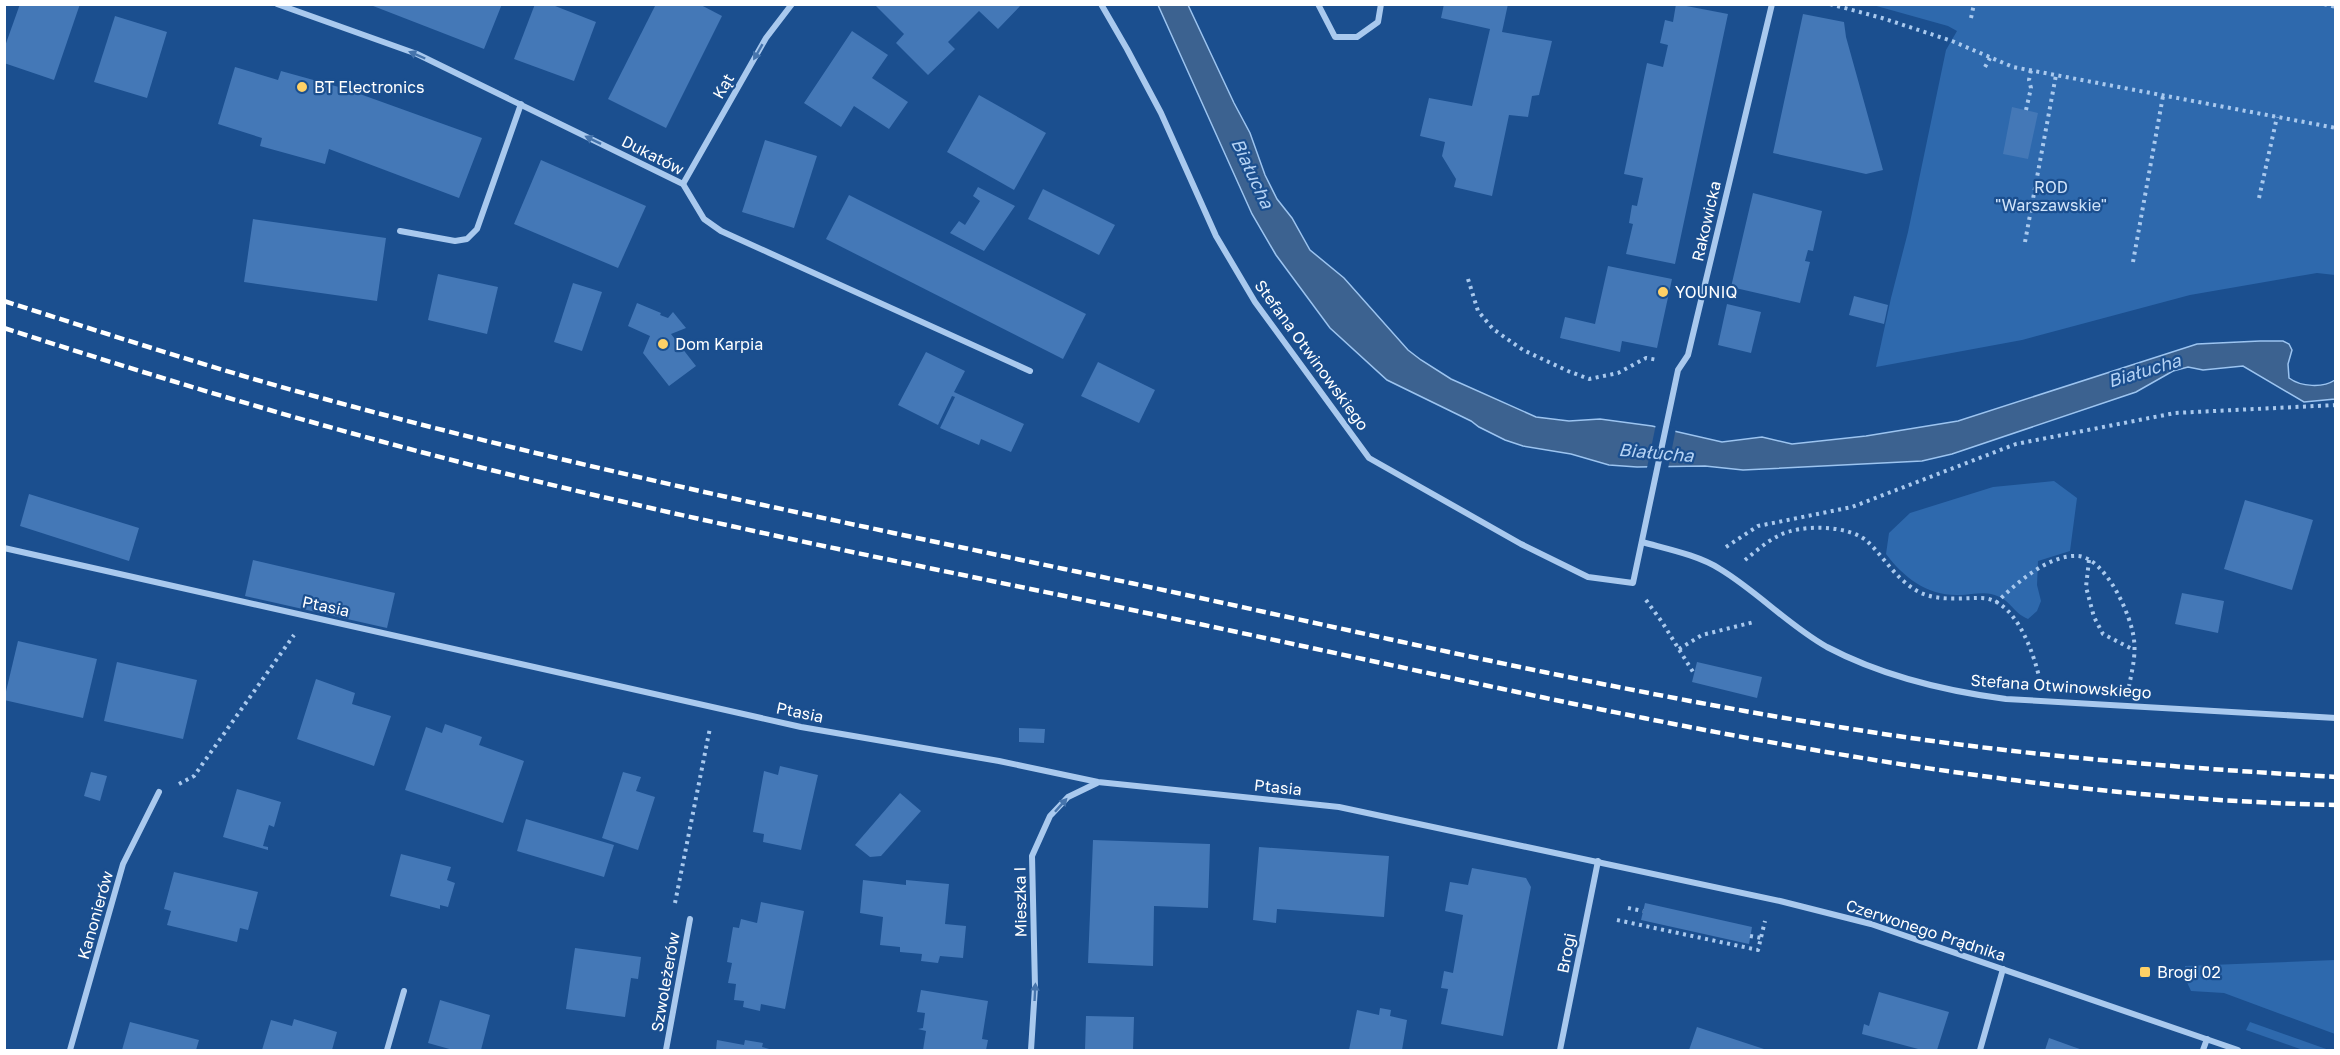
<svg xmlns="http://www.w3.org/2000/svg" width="2340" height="1055" viewBox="0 0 2340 1055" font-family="'Golos Text',sans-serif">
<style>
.green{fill:#2e69ad}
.water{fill:#3c6290;stroke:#9cc4f0;stroke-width:1.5}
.pier{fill:#1b4f8f}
.building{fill:#4478b7}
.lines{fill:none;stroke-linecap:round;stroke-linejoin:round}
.path{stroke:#a9c9ee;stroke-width:4;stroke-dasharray:3 4.5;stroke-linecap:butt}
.street{stroke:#a9c9ee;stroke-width:6}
.rail{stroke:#fff;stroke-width:4.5;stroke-dasharray:10 4.5;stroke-linecap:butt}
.oneway{fill:#4674ac}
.poi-dot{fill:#ffd166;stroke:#1b4f8f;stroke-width:2}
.labels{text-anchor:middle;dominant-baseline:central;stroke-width:4.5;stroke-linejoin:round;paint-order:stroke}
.street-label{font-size:16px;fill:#fff;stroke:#1b4f8f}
.poi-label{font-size:16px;fill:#fff;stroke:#1b4f8f;text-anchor:start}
.park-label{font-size:16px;fill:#cfe3fa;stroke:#1b4f8f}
.water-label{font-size:18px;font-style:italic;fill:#b5d3f5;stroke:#1b4f8f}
</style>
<rect width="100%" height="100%" fill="#1b4f8f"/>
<g class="green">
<polygon points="1873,5 2335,5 2335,275 2317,273 2190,295 2022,340 1876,367 1891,298 1908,232 1946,50 1957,31 1948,26"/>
<path d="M2054,481L2077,498L2070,551L2038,561L2037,585L2041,601L2037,611L2028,619C2011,612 2012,599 1991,594C1982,592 1969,595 1959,595C1928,596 1904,578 1886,554L1889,533L1910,513L1993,487Z"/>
<polygon points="2335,960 2335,1034 2224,993 2191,991 2185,978 2185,966"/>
<polygon points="2250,1022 2329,1050 2303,1050 2246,1030"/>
</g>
<path class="water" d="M1158,5H1188L1234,103L1250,133L1265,175L1277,199L1292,218L1310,250L1344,278L1408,350L1421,360L1451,379L1536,417L1569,421L1600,419L1652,426L1722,442L1762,437L1792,444L1866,436L1958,421L2197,344L2260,341H2283L2289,344L2292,350L2288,364L2289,378C2301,387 2323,388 2335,380V399L2304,402L2243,366L2203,370L2188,367L2173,371L2136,392L1952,454L1922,461L1743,470L1705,466L1637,467L1609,465L1571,454L1523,446L1505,440L1479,427L1471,421L1387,380L1330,328L1276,255L1252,214Z"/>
<polygon class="pier" points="1656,424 1676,428 1668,469 1647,468"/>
<g class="building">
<polygon points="20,4 80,4 54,80 4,63 4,49"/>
<polygon points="368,4 502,4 484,49"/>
<polygon points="535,4 550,4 596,22 574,81 514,59"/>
<polygon points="656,4 699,4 722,16 666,128 608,99"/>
<polygon points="874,4 1022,4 998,29 979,11 948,42 955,49 928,75 896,43 904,34"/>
<polygon points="1444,4 1508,4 1502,32 1552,41 1539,95 1532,96 1528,117 1509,115 1492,196 1454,187 1456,179 1442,156 1445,142 1420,136 1429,98 1472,106 1490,29 1441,18"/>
<polygon points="1676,4 1728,14 1675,264 1626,254 1633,224 1629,223 1632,205 1637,206 1643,178 1624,174 1647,63 1663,67 1668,45 1660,43 1665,20 1673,22"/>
<polygon points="1803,14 1844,22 1846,37 1883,170 1866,174 1773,153"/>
<polygon points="115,16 167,32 147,98 94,82"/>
<polygon points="852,31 888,55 872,78 908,102 889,129 854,106 841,127 804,103"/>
<polygon points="235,67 278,80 281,71 346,89 482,138 459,198 329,149 325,164 260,146 262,138 218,124"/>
<polygon points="979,95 1046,133 1014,190 947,152"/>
<polygon points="2012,107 2038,113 2028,159 2003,154"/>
<polygon points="765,140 817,156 794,228 742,212"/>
<polygon points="541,160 646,206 618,268 514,224"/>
<polygon points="978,187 1015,206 984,251 950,233 959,221 965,225 980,201 973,196"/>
<polygon points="1043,189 1115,225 1099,255 1028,219"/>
<polygon points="1753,193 1822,211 1813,251 1808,250 1805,261 1810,262 1800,303 1731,287"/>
<polygon points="849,195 1086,314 1063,359 826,239"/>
<polygon points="253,219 386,238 377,301 244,282"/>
<polygon points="1608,266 1672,279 1657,348 1622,341 1620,352 1560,338 1565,317 1595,324"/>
<polygon points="438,274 498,287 487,334 428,320"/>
<polygon points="573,283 602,292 582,351 554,342"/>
<polygon points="1854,296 1888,305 1884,324 1849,315"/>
<polygon points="637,303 661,313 660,315 668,318 673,312 686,328 671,334 696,366 669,386 643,353 650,336 628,326"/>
<polygon points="1727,304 1761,312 1751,353 1718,345"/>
<polygon points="926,352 965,371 954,392 1024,424 1011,452 981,439 979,445 940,428 955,397 952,396 938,425 898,405"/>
<polygon points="1098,362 1155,390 1139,423 1081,396"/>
<polygon points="29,494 139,528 129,561 20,526"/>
<polygon points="2245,500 2313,520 2292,590 2224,569"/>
<polygon points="253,560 395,593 387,628 245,596"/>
<polygon points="2182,593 2224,601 2218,633 2175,624"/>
<polygon points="18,641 97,659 83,718 4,700"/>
<polygon points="117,662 197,680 183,739 104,721"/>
<polygon points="1697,662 1762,677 1757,698 1692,682"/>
<polygon points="316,679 355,693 352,704 391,716 374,766 297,739"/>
<polygon points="445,724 482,737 479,745 524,761 503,823 405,790 426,727 442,733"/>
<polygon points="1019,728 1045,729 1044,743 1019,742"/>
<polygon points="780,766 818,775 801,850 763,842 764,834 753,832 764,771 778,775"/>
<polygon points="91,772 107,776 100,801 84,796"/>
<polygon points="623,772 641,777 636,791 655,797 638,850 602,838"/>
<polygon points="237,789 281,802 274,827 269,825 263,846 268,847 268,850 223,837"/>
<polygon points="900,793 921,811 881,856 870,857 855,845"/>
<polygon points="526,819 614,845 604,877 517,851"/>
<polygon points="1093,840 1210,844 1208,908 1154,906 1153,966 1088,963"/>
<polygon points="1259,847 1389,856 1384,917 1277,909 1276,923 1253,920"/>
<polygon points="401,854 451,867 447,880 455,883 448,907 440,905 440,909 390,896"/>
<polygon points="1472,868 1526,878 1531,887 1503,1036 1441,1024 1448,989 1441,988 1444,971 1453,973 1463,915 1445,911 1450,882 1468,885"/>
<polygon points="174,872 258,892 248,930 240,928 237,942 167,925 171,911 164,909"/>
<polygon points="863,880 906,885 906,880 949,884 945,924 966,926 963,958 940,956 938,963 921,961 922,954 900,952 900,947 880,945 883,917 860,913"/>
<polygon points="761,902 804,911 785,1009 761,1004 760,1011 743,1007 744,1001 734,1000 736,984 728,983 732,963 727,962 733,927 739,928 741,919 757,923"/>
<polygon points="1645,903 1752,927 1749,944 1641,920"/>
<polygon points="575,948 641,957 638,979 631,978 625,1017 566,1009"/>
<polygon points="921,990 988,1001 982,1039 988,1040 986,1050 923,1050 926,1031 918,1029 923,1028 925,1013 917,1012"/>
<polygon points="1879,992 1949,1012 1937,1050 1922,1050 1862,1034 1864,1024 1869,1026"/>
<polygon points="440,1000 490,1015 481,1050 453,1050 428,1043"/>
<polygon points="1380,1008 1391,1010 1390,1016 1407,1020 1402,1050 1349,1050 1357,1010 1379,1015"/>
<polygon points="1086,1016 1134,1017 1133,1050 1085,1050"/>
<polygon points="294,1019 337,1032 332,1050 262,1050 271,1020 292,1026"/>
<polygon points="130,1022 199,1040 196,1050 122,1050"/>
<polygon points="1697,1027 1767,1050 1689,1050"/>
<polygon points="2049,1038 2074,1047 2083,1050 2045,1050"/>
<polygon points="717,1040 744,1045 745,1040 763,1043 762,1047 773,1050 716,1050"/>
</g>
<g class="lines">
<g class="path">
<polyline points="1830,4 1882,18 1952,41 2013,67 2336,128"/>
<polyline points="2324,4 2336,7"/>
<polyline points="1971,18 1974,4"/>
<polyline points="1985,67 1990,58"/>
<polyline points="2026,110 2031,88 2029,80 2031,70"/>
<polyline points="2259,198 2277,117"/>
<polyline points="2025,242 2056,75"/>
<polyline points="2133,262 2163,96"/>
<polyline points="1468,279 1478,311 1493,329 1523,350 1568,371 1589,379 1618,373 1646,358 1658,360"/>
<polyline points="1726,547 1758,526 1852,507 2016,444 2175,413 2336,405"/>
<path d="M1745,560C1755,552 1766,542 1778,536C1800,524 1850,524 1869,543C1887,561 1897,581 1921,593C1939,601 1961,598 1980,598C2015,597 2034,653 2040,681"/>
<polyline points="2089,560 2086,587 2094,617 2103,634 2134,650"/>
<polyline points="1646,600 1662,622 1693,672"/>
<path d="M1996,603C2015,584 2049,554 2078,556C2106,558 2132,617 2134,640C2136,655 2132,671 2129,686"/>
<polyline points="1679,649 1702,635 1754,622"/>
<polyline points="179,784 194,776 294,635"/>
<polyline points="675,903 710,728"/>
<polyline points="1628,908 1643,911"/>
<polyline points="1617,920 1758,950 1765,921"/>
<polyline points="1750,936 1761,938"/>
</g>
<g class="street">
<polyline points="277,4 417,54 683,184 704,219 721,231 1030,371"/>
<polyline points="1101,4 1127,49 1161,113 1216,236 1255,302 1369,458 1521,544 1588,577 1633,583 1678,370 1688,355 1772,4"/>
<polyline points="1318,4 1335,37 1357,37 1378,22 1381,4"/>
<polyline points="683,184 766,38 792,4"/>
<polyline points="400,231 455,241 467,239 477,229 521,104"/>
<path d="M1642,542C1667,549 1698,555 1720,569C1758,592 1788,625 1827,647C1882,676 1945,691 2006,699L2336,718"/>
<polyline points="4,548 801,727 999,761 1098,782 1339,807 1780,901 1871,924 2238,1050"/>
<polyline points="70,1050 123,864 159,792"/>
<polyline points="387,1050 404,991"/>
<polyline points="666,1050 690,919"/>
<polyline points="1031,1050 1035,987 1032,856 1050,816 1068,797 1097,783"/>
<polyline points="1560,1050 1598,861"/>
<polyline points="1980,1050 2003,969"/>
<polyline points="2203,1050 2207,1039"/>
</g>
<g class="rail">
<path d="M4,301C111,335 217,370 325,399C599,474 877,529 1154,588C1392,639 1630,695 1871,732C2025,756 2180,768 2336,777"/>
<path d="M4,328C137,371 271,412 406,448C680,521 960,573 1237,632C1600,709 1963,797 2336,805"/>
</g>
</g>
<defs><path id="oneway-solid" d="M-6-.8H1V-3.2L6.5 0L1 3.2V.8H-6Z" transform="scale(1.5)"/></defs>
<g class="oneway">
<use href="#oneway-solid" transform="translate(758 52) rotate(120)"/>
<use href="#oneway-solid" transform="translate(417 55) rotate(-157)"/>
<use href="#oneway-solid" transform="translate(593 140) rotate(-154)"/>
<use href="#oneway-solid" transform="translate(1061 805) rotate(-48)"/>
<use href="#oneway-solid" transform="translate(1035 992) rotate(-87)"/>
</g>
<g class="poi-dot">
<circle cx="302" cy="87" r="6"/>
<circle cx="1663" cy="292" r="6"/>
<circle cx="663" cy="344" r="6"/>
<rect x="2139" y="966" width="12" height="12" rx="3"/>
</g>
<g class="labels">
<g class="street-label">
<text transform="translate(723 86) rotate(-60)">Kąt</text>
<text transform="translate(653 155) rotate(27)">Dukatów</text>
<text transform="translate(1706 221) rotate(-77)">Rakowicka</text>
<text transform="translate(1312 355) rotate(54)">Stefana Otwinowskiego</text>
<text transform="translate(326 606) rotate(12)">Ptasia</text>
<text transform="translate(2061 686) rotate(4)">Stefana Otwinowskiego</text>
<text transform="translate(800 712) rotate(12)">Ptasia</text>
<text transform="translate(1278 787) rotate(6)">Ptasia</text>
<text transform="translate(1020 902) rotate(-91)">Mieszka I</text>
<text transform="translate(95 915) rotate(-74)">Kanonierów</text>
<text transform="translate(1926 930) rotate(18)">Czerwonego Prądnika</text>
<text transform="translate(1566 953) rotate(-79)">Brogi</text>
<text transform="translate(665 982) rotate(-80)">Szwoleżerów</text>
</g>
<g class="poi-label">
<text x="314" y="87">BT Electronics</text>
<text x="1675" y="292">YOUNIQ</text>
<text x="675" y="344">Dom Karpia</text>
<text x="2157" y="972">Brogi 02</text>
</g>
<g class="park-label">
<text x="2051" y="187">ROD<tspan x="2051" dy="18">"Warszawskie"</tspan></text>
</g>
<g class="water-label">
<text transform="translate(1253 173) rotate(65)">Białucha</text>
<text transform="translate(2144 370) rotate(-17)">Białucha</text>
<text transform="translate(1656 452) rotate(5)">Białucha</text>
</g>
</g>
<rect width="2340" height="1055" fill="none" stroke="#ffffff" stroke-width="12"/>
</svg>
